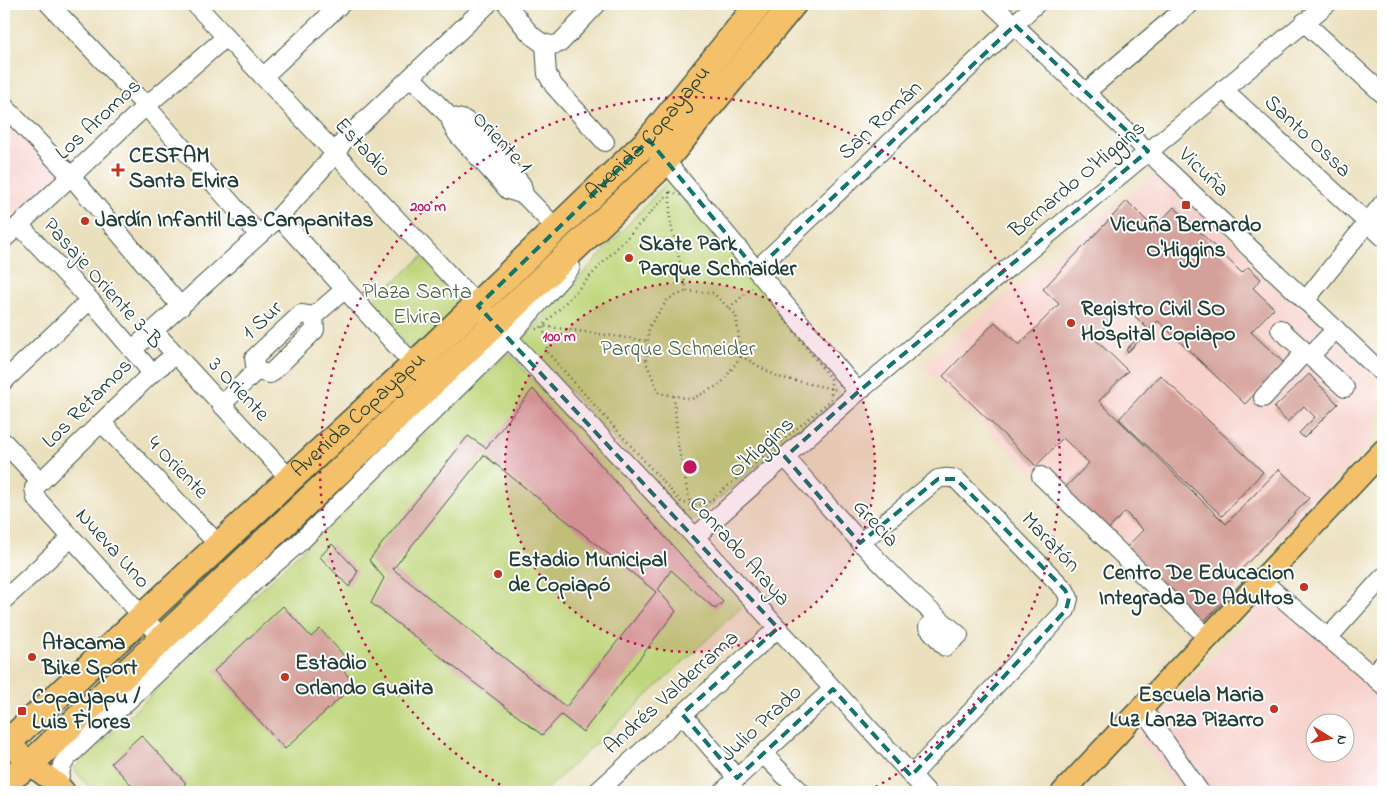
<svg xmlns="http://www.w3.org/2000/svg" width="1387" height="796" viewBox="0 0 1387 796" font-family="'Indie Flower',sans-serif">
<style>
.built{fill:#f7d0cb;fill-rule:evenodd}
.green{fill:#bfd67b;stroke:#6f8a58}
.building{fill:#d4a099;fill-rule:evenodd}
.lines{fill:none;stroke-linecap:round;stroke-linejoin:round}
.minor-casing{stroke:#3e5549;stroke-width:20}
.major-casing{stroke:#3e5549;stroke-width:25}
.highway-casing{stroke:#3e5549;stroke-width:29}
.path{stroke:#3e5549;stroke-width:2.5;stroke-dasharray:1 4;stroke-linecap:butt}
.minor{stroke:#fff;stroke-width:18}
.major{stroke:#f4c16a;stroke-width:22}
.highway{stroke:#f4c16a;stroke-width:26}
.marked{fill:none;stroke:#0f766e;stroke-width:4;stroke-dasharray:10 6;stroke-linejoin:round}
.ring{fill:none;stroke:#c2185b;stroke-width:2.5;stroke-dasharray:2.5 5}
.poi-dot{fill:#c8321e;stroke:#fff;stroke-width:2}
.labels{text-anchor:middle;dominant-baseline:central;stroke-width:4;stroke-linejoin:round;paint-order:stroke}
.street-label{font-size:22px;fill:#1f3d34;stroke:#fff}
.poi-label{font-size:22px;font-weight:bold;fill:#1f3d34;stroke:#fff;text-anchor:start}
.park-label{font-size:22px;fill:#476346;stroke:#fff}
.centre{fill:#c2185b;stroke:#fff;stroke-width:2.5}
.ring-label{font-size:15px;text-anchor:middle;font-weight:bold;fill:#c2185b;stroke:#fff;stroke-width:4;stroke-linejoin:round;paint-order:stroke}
</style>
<rect width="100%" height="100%" fill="#fff"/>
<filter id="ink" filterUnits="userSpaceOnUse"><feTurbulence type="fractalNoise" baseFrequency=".02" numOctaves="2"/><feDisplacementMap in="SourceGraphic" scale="10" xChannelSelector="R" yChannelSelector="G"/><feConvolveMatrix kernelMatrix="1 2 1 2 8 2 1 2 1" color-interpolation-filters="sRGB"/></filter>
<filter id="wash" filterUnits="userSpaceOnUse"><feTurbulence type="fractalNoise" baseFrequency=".0096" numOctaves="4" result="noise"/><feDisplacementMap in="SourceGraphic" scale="20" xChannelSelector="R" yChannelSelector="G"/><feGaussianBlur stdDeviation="1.12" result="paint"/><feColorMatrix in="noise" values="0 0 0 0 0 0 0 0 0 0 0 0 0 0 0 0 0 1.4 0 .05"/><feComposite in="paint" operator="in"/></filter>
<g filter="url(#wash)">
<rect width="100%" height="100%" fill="#ebe0bd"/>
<g class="built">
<polygon points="4,114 63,174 19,216 4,200"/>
<polygon points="1160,169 1373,376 1381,403 1371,443 1192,628 922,365"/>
<path d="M1269,596L1383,694V792H1182L1137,738ZM1314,724H1344V754H1314Z"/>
</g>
<g class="green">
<polygon points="668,181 760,281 842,395 691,522 522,340"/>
<polygon points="422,257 466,306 413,353 369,304"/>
<polygon points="508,353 746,603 544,792 93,792 74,769"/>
</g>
<g id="blocks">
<g class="building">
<polygon points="1127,201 1154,228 1174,207 1242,273 1248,267 1261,279 1253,288 1274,308 1251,332 1284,363 1245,404 1158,321 1128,352 1126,350 1147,328 1124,306 1094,338 1128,371 1099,401 1226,524 1279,469 1309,498 1236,575 1243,581 1199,626 1122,552 1143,530 1125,512 1104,534 1061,492 1089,463 1063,438 1036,466 943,376 995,322 1019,345 1059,304 1043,289"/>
<polygon points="1309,374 1338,404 1304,438 1299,433 1315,417 1304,406 1287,422 1274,408"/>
<polygon points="1160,375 1263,472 1222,516 1119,419"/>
<path d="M533,389L723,602L715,609L671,570L658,590L676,611L583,732L561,715L542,735L371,603L384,578L369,560L468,436L486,448ZM484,455L656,592L566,707L393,569Z"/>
<polygon points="332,544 358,571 349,587 320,557"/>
<polygon points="283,606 311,637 320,629 347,659 339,666 355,684 285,749 214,671"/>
<polygon points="141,735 186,783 176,792 138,792 111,763"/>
</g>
</g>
</g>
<g filter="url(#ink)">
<use href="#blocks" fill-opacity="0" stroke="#3e5549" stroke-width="1"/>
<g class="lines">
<g class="minor-casing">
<g id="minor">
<polyline points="49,4 146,106 259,235"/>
<polyline points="195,4 695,537 927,792"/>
<path d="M507,4C520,20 537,53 560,43L597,4"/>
<polyline points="992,4 1383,374"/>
<polyline points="1304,22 1383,94"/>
<polyline points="545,45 547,74 554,86 605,142"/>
<polyline points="264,76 341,4"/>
<polyline points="411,77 449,116 453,127 458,135 508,190 524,195"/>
<polyline points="1223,89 1383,237"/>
<polyline points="1086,92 1190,4"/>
<polyline points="4,106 71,176 181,307"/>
<polyline points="449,116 465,120 472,125 518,180 522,185 524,195 556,228"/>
<polyline points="658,152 858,392"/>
<polyline points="279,217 414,365"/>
<polyline points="19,225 90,300 152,373"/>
<polyline points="4,239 146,106 226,37"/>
<polyline points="756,270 1036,4"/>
<polyline points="1305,301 1383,203"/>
<polygon points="301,314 314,316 315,330 270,374 256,371 254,358"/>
<polyline points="314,316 344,290"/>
<polyline points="1280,329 1345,388"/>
<polyline points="154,331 290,479"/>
<polyline points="132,350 279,217 336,153 345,139 488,4"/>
<polyline points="1310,356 1336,329"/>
<polyline points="4,381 90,300"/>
<polyline points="1263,398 1305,352"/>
<polyline points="221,405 256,371"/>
<polyline points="102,423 219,545"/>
<polyline points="4,442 41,482"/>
<path d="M785,457C840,520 894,583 959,635L945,647L928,627L937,617"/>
<polyline points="1041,476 1208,638"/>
<polyline points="695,537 858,392 1327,4"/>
<path d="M860,543L938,479C945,477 949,477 956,479L1065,590L1069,598L1066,610L911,776"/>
<polyline points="1261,580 1383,685"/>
<polyline points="4,600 71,538"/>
<polyline points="162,638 36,498 34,488 152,373 175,355"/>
<polyline points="1328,638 1383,577"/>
<polyline points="1372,675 1383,664"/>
<polyline points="1142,708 1200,792"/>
<polyline points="682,714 737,778"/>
<polyline points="763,754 801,792"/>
<polyline points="58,785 62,765 68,757 254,582 300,542 508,338 571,267"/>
<polyline points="597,792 778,628"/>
<polyline points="722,792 833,689"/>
</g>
</g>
<g class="major-casing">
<g id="major">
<polyline points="4,738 30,764 58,785 64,792"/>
<polyline points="1063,792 1383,451"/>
</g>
</g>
<g class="highway-casing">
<g id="highway">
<path id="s1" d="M4,746L290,479L414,365L649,140L759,4"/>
<polyline points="4,782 30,764 656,171 793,4"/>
</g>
</g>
<g class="path">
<polygon points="670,192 691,198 831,379 831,400 705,505 682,503 548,353 543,326"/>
<polyline points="670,192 670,221 687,291"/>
<polyline points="4,208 10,214"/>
<polygon points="687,291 713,293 736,315 741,356 721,384 692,399 659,393 646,362 649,327 668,299"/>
<polyline points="729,308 752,288"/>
<polyline points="536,329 543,326 648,341"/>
<polyline points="741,356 778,377 838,390"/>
<polyline points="674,396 678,445 692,513"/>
</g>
<use href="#minor" class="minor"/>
<use href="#major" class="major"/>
<use href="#highway" class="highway"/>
</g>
</g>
<path class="marked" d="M1015,25L1148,151L858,392L785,457L860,543L938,479H956L1065,590L1069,598L1066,610L911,776L833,689L737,778L682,714L778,628L478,306L649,140L756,270Z"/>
<circle cx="690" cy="467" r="185" fill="#c2185b" fill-opacity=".12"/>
<g class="ring">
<circle cx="690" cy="467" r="185"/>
<path d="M513 792A370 370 0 1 1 867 792"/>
</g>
<g class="poi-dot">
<path d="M115.5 162.5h5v5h5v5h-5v5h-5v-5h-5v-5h5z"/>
<rect x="1181" y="200" width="10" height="10" rx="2.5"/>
<circle cx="85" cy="221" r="5"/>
<circle cx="629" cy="258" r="5"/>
<circle cx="1071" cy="323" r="5"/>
<circle cx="498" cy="574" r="5"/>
<circle cx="1304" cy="587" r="5"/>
<circle cx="32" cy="657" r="5"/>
<circle cx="285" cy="677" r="5"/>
<circle cx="1274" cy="709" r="5"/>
<rect x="17" y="706" width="10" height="10" rx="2.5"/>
</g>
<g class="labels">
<g class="street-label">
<text transform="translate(99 120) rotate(-43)">Los Aromos</text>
<text transform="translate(881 121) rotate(-43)">San Román</text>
<text stroke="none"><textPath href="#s1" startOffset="890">Avenida Copayapu</textPath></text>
<text transform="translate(1307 137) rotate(43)">Santo Ossa</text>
<text transform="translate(501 143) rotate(47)">Oriente 1</text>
<text transform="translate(362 148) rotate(47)">Estadio</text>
<text transform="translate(1203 173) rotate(44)">Vicuña</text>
<text transform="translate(1078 180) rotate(-40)">Bernardo O'Higgins</text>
<text transform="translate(102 284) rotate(48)">Pasaje Oriente 3-B</text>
<text transform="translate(263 321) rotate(-43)">1 Sur</text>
<text transform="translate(238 390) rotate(47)">3 Oriente</text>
<text transform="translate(88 404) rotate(-45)">Los Retamos</text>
<text stroke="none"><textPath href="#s1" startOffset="485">Avenida Copayapu</textPath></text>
<text transform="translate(762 448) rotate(-42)">O'Higgins</text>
<text transform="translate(177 468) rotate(46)">4 Oriente</text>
<text transform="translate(875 524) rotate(47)">Grecia</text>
<text transform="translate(1050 543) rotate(46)">Maratón</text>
<text transform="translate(112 549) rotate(48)">Nueva Uno</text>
<text transform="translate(739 552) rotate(48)">Conrado Araya</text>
<text transform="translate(672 693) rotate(-42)">Andrés Valderrama</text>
<text transform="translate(762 724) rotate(-43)">Julio Prado</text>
</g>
<g class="poi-label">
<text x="129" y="157">CESFAM<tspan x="129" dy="25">Santa Elvira</tspan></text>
<text x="95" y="221">Jardín Infantil Las Campanitas</text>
<text x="1186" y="226" text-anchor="middle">Vicuña Bernardo<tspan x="1186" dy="25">O'Higgins</tspan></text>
<text x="639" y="245">Skate Park<tspan x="639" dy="25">Parque Schnaider</tspan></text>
<text x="1081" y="310">Registro Civil SO<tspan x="1081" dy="25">Hospital Copiapo</tspan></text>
<text x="508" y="561">Estadio Municipal<tspan x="508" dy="25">de Copiapó</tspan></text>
<text x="1294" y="574" text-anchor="end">Centro De Educacion<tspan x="1294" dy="25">Integrada De Adultos</tspan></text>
<text x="42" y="644">Atacama<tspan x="42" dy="25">Bike Sport</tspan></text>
<text x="295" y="664">Estadio<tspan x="295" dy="25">Orlando Guaita</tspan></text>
<text x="1264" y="696" text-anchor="end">Escuela Maria<tspan x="1264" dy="25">Luz Lanza Pizarro</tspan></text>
<text x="32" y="698">Copayapu /<tspan x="32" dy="25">Luis Flores</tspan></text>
</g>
<g class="park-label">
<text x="417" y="293">Plaza Santa<tspan x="417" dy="25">Elvira</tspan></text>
<text x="678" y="350">Parque Schneider</text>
</g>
</g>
<circle cx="690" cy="467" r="8" class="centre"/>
<g class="ring-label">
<text x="428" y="211">200 m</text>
<text x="559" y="341">100 m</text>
</g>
<rect width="1387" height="796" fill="none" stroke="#fff" stroke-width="20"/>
<g transform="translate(1330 738) rotate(100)"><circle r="24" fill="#ffffff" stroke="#a5b1ae"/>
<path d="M0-4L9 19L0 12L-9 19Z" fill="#c8321e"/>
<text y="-8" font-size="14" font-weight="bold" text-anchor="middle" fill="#1f3d34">N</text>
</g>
</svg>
